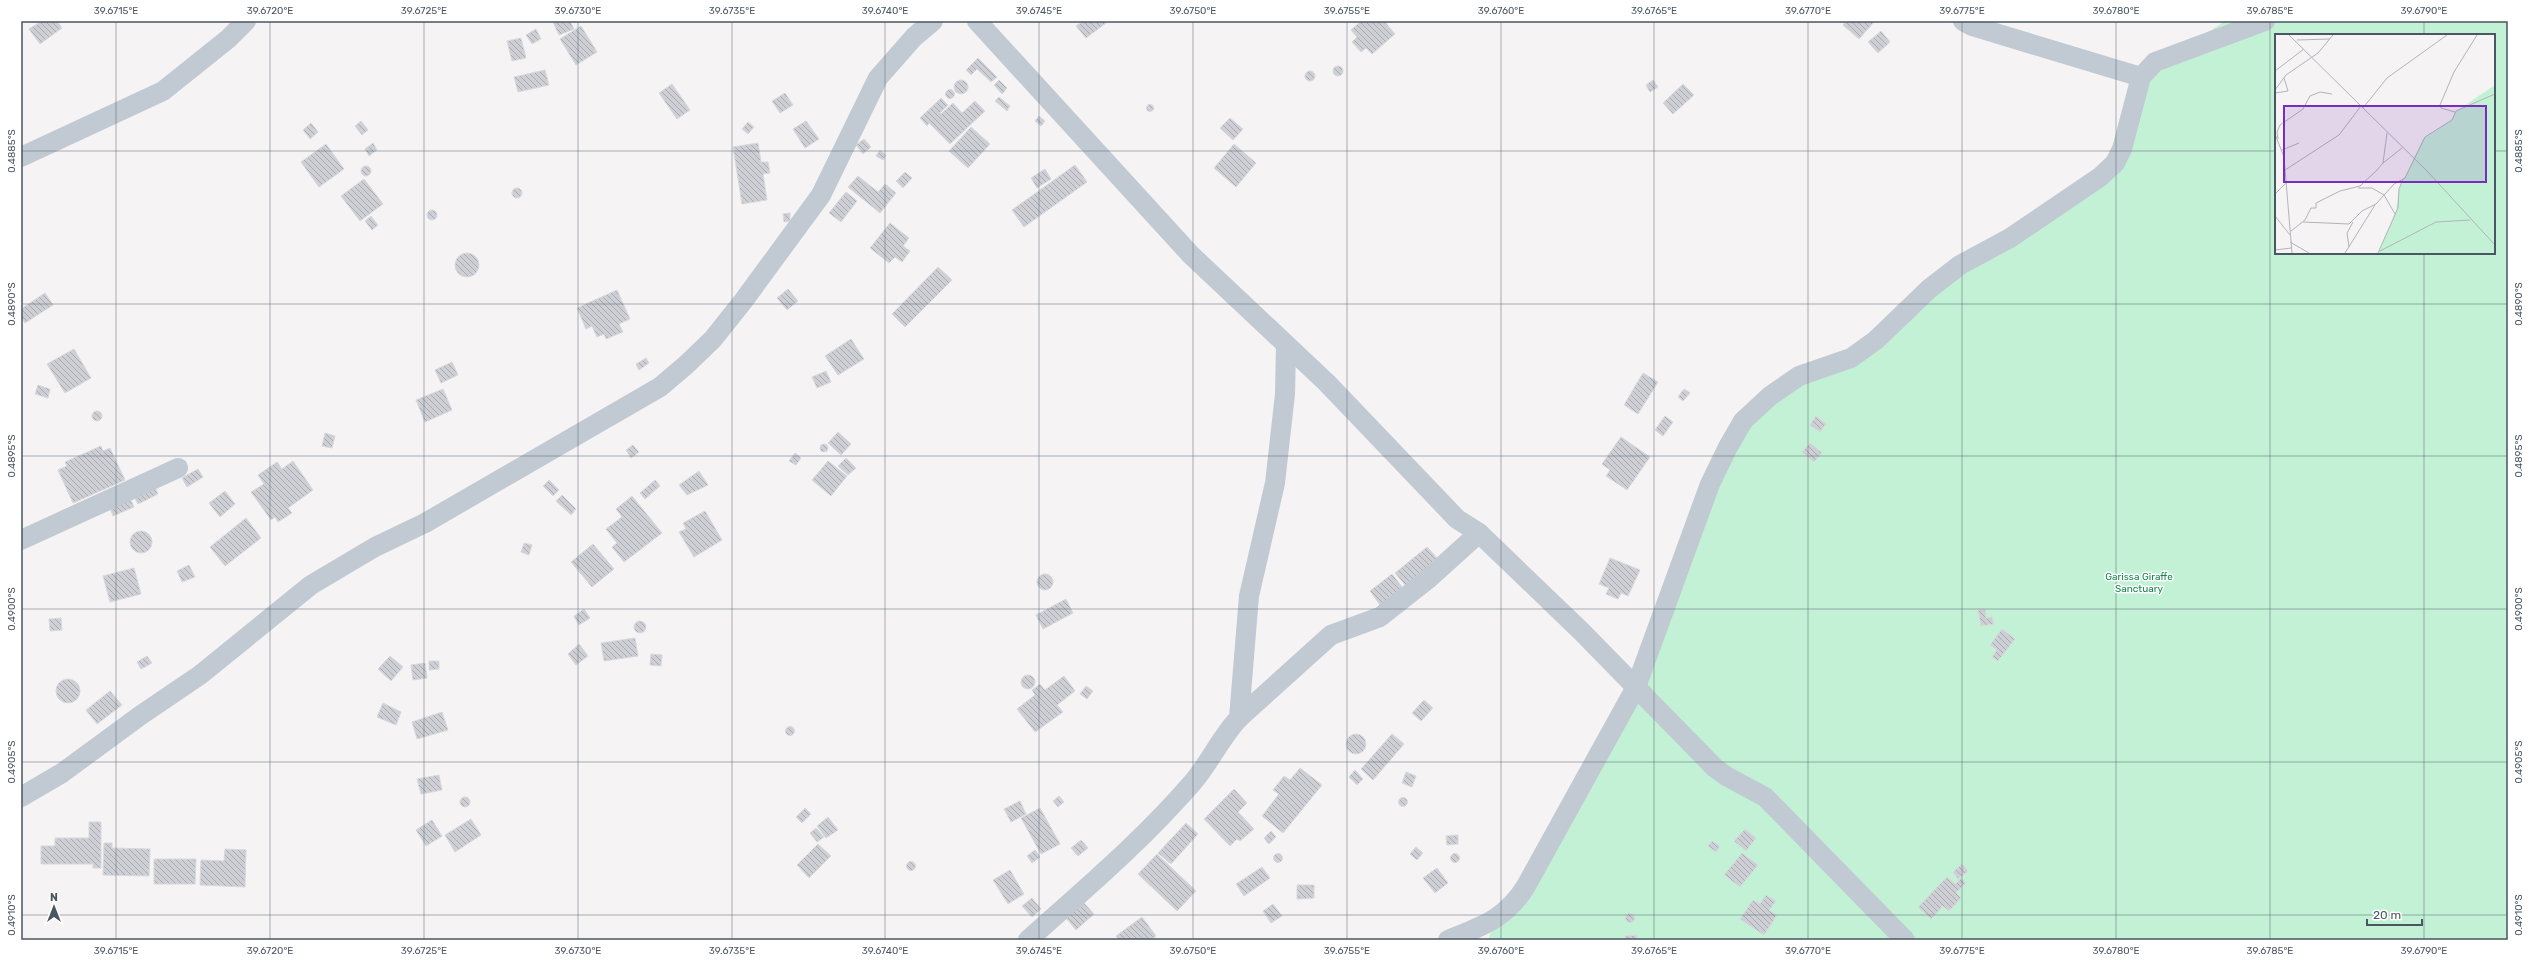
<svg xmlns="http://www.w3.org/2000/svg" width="2529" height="961" viewBox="0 0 2529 961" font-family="Rubik,sans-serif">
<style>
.park{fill:#c3f1d5;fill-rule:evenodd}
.building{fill:url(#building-back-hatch);stroke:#d7d9de}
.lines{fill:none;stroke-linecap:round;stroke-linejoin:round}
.minor{stroke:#c1cad2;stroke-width:20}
.ticks{fill:none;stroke:#4a5661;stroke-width:1;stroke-opacity:0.45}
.labels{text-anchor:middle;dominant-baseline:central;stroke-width:3;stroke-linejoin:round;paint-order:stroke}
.park-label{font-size:10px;fill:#17864f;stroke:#fff}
.inset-road{fill:none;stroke:#b1b4b9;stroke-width:1}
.view{fill:#7b2cbf;fill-opacity:0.15;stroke:#7b2cbf;stroke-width:2}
.inset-edge{fill:none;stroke:#4a5661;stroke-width:2}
.neatline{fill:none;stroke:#4a5661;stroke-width:1.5}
.ticks-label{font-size:10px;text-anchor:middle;fill:#4a5661}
</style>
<defs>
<pattern id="building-back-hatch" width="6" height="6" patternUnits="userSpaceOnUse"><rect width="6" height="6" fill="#cdcfd5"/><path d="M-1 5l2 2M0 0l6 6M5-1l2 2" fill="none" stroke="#a8abb0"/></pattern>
</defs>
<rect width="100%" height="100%" fill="#f5f3f3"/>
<path class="park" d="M2225,21H2508V940H1488L1495,920L1636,687L1743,421L2100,177L2141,77ZM2276,35H2494V253H2276Z"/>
<g class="building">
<polygon points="42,21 57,21 62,28 40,44 29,29"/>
<polygon points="556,21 570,21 574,29 559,35 553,22"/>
<polygon points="1083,21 1104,21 1106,23 1086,38 1076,26"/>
<polygon points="1361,21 1384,21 1395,34 1372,54 1366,48 1361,52 1352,42 1357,37 1351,30"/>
<polygon points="1846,21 1875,21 1859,39 1843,25"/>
<polygon points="581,26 597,52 576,65 560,39"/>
<polygon points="536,29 541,39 532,44 526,35"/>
<polygon points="1881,31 1890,42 1878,53 1868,42"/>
<polygon points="521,38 526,58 512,61 507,41"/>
<polygon points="978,58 997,77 991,82 977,69 971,75 966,70"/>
<circle cx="1338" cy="71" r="5"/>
<polygon points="545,70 549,85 518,92 514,77"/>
<circle cx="1310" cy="76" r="5"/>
<polygon points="999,80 1007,88 1002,94 994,85"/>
<polygon points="1653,80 1658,87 1650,92 1646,85"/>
<circle cx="961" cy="87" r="7"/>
<polygon points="672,84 690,110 677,119 659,93"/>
<polygon points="1683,84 1694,95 1673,114 1663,103"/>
<circle cx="950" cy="94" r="4.5"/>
<polygon points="785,93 793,105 780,113 772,101"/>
<polygon points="999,97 1010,106 1007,111 995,101"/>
<polygon points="941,98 948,105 940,113 941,114 953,103 962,113 975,101 985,111 950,144 929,123 927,126 920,118"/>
<circle cx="1150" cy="108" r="3.5"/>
<polygon points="1039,116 1045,121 1041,126 1035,121"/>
<polygon points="1230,118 1243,129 1233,140 1220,128"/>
<polygon points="361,121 368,130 362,135 355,126"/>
<polygon points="806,121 819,139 805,148 793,129"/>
<polygon points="748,122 754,127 748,134 742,129"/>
<polygon points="311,123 318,132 310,139 303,130"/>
<polygon points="971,127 990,144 968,168 949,151"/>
<polygon points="864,139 871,147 863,154 856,145"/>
<polygon points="373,143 377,150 369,156 365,149"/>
<polygon points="758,143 761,162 768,162 770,173 763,174 767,200 742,204 733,147"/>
<polygon points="326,144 344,169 319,187 301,162"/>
<polygon points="1234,144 1256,163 1236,187 1214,168"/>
<polygon points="880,150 886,155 883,160 876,156"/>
<polygon points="1075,165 1087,182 1024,227 1012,210"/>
<circle cx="366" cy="171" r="5"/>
<polygon points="1045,169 1051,179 1037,188 1031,178"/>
<polygon points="905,172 912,178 903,188 896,181"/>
<polygon points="858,176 878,192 885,184 896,193 880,213 848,187"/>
<polygon points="364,179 383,204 360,221 341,196"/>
<circle cx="517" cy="193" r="5"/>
<polygon points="846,192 857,201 841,222 829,213"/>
<circle cx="432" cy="215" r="5"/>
<polygon points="790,213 790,221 784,222 783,214"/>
<polygon points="371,216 378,225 372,230 365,221"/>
<polygon points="890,223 909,238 903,246 910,251 902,262 895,257 889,263 870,248"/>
<circle cx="467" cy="265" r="12"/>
<polygon points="938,267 952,280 905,327 892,314"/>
<polygon points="788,289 798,301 787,310 777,298"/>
<polygon points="617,290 630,319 619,324 623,332 606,339 604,334 597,337 592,326 586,329 577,308"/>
<polygon points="45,293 53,305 25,323 21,317 21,309"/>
<polygon points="851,339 864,359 838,375 825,356"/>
<polygon points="74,349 91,378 65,393 47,364"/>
<polygon points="646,358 649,363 639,370 636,364"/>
<polygon points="452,362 458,375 441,383 435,370"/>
<polygon points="826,371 831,382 817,388 812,377"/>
<polygon points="1643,373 1658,382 1638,414 1624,405"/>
<polygon points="38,385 50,389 48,398 35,394"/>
<polygon points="443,389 452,410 425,422 416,400"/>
<polygon points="1684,389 1690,393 1683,401 1678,397"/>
<circle cx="97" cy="416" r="5"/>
<polygon points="1665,416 1673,422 1663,436 1655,430"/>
<polygon points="1816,416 1826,424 1820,432 1810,425"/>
<polygon points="838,432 851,444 841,455 828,443"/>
<polygon points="325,433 335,436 332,448 322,446"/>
<polygon points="1621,437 1650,457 1627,490 1606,476 1610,470 1602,464"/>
<polygon points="1810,443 1822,453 1814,462 1802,452"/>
<circle cx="824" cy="448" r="4"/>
<polygon points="633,445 639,452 631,458 626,450"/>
<polygon points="101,446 103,451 110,448 125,480 73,503 58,470 67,466 65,462"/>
<polygon points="795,453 801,458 796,465 789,461"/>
<polygon points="846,458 856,468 848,475 838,466"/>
<polygon points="293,461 313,490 288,508 292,513 278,522 275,517 271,520 251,492 264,484 258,475 277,462 282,469"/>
<polygon points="828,461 847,476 831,496 812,480"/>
<polygon points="198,469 203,477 187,487 182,478"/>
<polygon points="699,471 708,485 687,495 679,485"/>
<polygon points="549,480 559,490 553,496 543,486"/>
<polygon points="655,480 660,486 645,499 640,493"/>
<polygon points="154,485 158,494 138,504 133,495"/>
<polygon points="225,491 235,504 220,517 209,503"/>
<polygon points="562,495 576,509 571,515 556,501"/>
<polygon points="129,496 134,507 113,516 109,506"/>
<polygon points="632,496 662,533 624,562 612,547 617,543 606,529 622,517 616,509"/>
<polygon points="705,511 722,540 694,557 679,532 686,529 683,523"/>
<polygon points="246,518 261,538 225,566 210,547"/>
<circle cx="141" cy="542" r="11"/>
<polygon points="524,543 532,545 529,555 521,552"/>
<polygon points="593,544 614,569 592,587 571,562"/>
<polygon points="1427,547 1438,559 1406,586 1395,573"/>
<polygon points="1610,558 1640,570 1628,596 1621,593 1618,599 1606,594 1609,588 1599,584"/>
<polygon points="189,565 195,577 182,582 177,571"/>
<polygon points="134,568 141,594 110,602 103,576"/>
<polygon points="1392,574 1403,588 1380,605 1370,591"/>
<circle cx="1045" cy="582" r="8"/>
<polygon points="1066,599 1073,613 1043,629 1036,615"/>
<polygon points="584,609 590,618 579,625 574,616"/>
<polygon points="1985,609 1986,618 1992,617 1994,624 1981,626 1978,610"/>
<polygon points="61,618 62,630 50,631 49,619"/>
<circle cx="640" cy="627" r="6"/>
<polygon points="2002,629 2015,639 1998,661 1992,657 1997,650 1990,645"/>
<polygon points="635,638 638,656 604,661 601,643"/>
<polygon points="579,644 588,656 576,665 568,654"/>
<polygon points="651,654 662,655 661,666 650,665"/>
<polygon points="147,656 152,663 141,669 137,662"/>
<polygon points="390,656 403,667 391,681 378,669"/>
<polygon points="429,661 439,661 439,669 429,670"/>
<polygon points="425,663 427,678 413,680 411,665"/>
<circle cx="1028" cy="682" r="7"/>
<polygon points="1064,676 1075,691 1057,705 1063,712 1035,732 1017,709 1035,695 1032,690 1040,684 1045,690"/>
<circle cx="68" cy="691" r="12"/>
<polygon points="1086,686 1093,691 1087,699 1080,694"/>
<polygon points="110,691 122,705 97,724 86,710"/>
<polygon points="1424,700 1433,708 1421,721 1412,713"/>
<polygon points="383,703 401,712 396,725 377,717"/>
<polygon points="442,712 448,730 417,739 412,722"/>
<circle cx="790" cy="731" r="4.5"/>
<polygon points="1392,734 1404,744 1373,780 1361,769"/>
<circle cx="1356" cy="744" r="10"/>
<polygon points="1300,768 1322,785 1283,833 1262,816 1279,794 1273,790 1284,776 1290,780"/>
<polygon points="1355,770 1363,779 1357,785 1349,777"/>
<polygon points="1406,772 1416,776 1412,787 1402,783"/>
<polygon points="439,775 442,790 421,794 417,779"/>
<polygon points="1234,789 1247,803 1238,812 1254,829 1240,841 1237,839 1230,846 1204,819"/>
<polygon points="1059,796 1064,802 1058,807 1053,801"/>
<circle cx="465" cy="802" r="5"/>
<circle cx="1403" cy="802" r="4.5"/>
<polygon points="1020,801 1026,814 1011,822 1004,809"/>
<polygon points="805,808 811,814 802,823 796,817"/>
<polygon points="1040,808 1060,844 1041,854 1021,818"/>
<polygon points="828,817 838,830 826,838 817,826"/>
<polygon points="471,819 481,835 455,852 445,835"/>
<polygon points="432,820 442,836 426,846 416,830"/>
<polygon points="89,822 101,822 101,868 93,868 93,864 41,864 41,846 55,846 55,838 89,838"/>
<polygon points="1186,823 1198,834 1171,864 1158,853"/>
<polygon points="816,828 824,837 817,842 810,833"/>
<polygon points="1745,829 1756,838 1746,851 1734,841"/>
<polygon points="1271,831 1276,837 1269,844 1264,838"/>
<polygon points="1458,835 1458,844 1447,845 1446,836"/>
<polygon points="1081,840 1088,848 1078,856 1071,848"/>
<polygon points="1712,841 1720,846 1716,852 1708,846"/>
<polygon points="104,843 112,843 112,848 150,849 149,876 103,875"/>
<polygon points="818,844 831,856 809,878 797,865"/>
<polygon points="1416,847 1423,853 1417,860 1410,854"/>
<polygon points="225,849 246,850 245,887 200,885 201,860 224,861"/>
<polygon points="1035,850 1040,857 1032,863 1027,856"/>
<polygon points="1742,853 1758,865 1740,887 1724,875"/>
<circle cx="1455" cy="858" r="4.5"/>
<circle cx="1278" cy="858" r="4.5"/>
<polygon points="1157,854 1196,891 1177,911 1138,874"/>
<polygon points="154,859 196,859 195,884 154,884"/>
<circle cx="911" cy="866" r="4.5"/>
<polygon points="1962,864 1968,871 1958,879 1953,872"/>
<polygon points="1262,867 1270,878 1244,896 1236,884"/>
<polygon points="1437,868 1448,883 1435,893 1423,878"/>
<polygon points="1010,870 1024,894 1008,904 993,880"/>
<polygon points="1947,877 1955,884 1961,878 1966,883 1956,893 1961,898 1949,911 1943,906 1931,919 1918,907"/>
<polygon points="1297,885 1314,885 1314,898 1297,899"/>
<polygon points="1766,895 1776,901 1769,910 1777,915 1764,935 1740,919 1753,900 1760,904"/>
<polygon points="1032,898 1041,909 1032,917 1022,906"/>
<polygon points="1084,903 1094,914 1076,930 1066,918"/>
<polygon points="1273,904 1282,916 1271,923 1263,911"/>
<circle cx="1630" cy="918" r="4.5"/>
<polygon points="1142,917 1156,936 1151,940 1119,940 1116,936"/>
<polygon points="1637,935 1637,940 1625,940 1625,936"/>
</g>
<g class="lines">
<g class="minor">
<polyline points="977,21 1191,255 1327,383 1457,519 1479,533 1582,632 1715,768 1726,776 1765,797 1905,940"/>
<polyline points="1963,21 1972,26 2141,77"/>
<polyline points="21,157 163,91 228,39 246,21"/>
<polyline points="21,540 178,468"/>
<polyline points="1239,718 1331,635 1380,617 1427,580 1479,533"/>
<polyline points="21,797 62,773 141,715 200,675 311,585 375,547 425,523 660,387 686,365 713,339 744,300 821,195 878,78 914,37 933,21"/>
<path d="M1028,940C1085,889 1143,840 1193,782C1210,762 1221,737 1239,718L1249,596L1275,483L1285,394L1286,345"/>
<path d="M1448,940C1482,926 1506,919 1526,886L1636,687L1710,484L1728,447L1743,421L1770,396L1799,376L1851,358L1876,340L1929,289L1960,265L2010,238L2100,177L2115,163L2122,149L2141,77L2155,62L2265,21"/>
</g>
</g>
<path class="ticks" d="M116,21V940M270,21V940M424,21V940M578,21V940M732,21V940M885,21V940M1039,21V940M1193,21V940M1347,21V940M1501,21V940M1654,21V940M1808,21V940M1962,21V940M2116,21V940M2270,21V940M2424,21V35M21,151H2276M2494,151H2508M2424,253V940M21,304H2508M21,456H2508M21,609H2508M21,762H2508M21,915H2508"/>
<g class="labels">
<g class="park-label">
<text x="2139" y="577">Garissa Giraffe<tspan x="2139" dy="12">Sanctuary</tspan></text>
</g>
</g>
<g transform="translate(2275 34)">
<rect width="220" height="220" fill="#f5f3f3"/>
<path d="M220,51V219H103L121,177L124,155L148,105L177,86L180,78Z" fill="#c3f1d5"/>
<path class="inset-road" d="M14,1L153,138L220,211M22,6L55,5M0,37L29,15M0,56L11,41L43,19L58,1M0,59L13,57L9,44M88,74L112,44L172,1M180,78L166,74L165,71L179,38L202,1M0,100L9,123L17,219M3,105L2,98L5,91L28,75L35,62L45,58L57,60M7,116L24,109M108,129L127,114M10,136L64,101L86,72M83,154H97L109,161L120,180M0,160L11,149M0,182L15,201M28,188L74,190L87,177L101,170L119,150L130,144L150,103L177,86L181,77L220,60M16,197L30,186L36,174H41V169L65,157L85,152L102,136L108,129L112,99M15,208L34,219M74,213L72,199L78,188M0,216L16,214M105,217L161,188L195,186M70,219L100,171M103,219L123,174L124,155L128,145"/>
<path class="view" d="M9,72H211V148H9Z"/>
<rect width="220" height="220" class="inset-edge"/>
</g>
<rect width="2529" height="961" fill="none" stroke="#ffffff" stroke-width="44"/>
<g transform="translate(54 907)" stroke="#ffffff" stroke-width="3" paint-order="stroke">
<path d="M0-3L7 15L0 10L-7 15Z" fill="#4a5661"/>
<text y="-6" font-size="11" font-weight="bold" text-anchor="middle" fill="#4a5661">N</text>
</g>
<path d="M2367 919v6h55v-6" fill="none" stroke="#4a5661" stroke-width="2"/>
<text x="2373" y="919" font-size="12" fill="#4a5661" stroke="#ffffff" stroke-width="3" paint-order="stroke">20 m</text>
<rect x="22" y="22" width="2485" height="917" class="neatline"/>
<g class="ticks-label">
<text x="116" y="14">39.6715°E</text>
<text x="270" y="14">39.6720°E</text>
<text x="424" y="14">39.6725°E</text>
<text x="578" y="14">39.6730°E</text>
<text x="732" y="14">39.6735°E</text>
<text x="885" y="14">39.6740°E</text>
<text x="1039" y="14">39.6745°E</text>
<text x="1193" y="14">39.6750°E</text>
<text x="1347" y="14">39.6755°E</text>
<text x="1501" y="14">39.6760°E</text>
<text x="1654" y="14">39.6765°E</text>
<text x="1808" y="14">39.6770°E</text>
<text x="1962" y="14">39.6775°E</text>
<text x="2116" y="14">39.6780°E</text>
<text x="2270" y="14">39.6785°E</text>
<text x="2424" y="14">39.6790°E</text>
<text transform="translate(11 151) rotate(-90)" y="4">0.4885°S</text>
<text transform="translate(2518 151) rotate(-90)" y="4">0.4885°S</text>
<text transform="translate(11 304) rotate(-90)" y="4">0.4890°S</text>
<text transform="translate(2518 304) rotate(-90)" y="4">0.4890°S</text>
<text transform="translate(11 456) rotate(-90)" y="4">0.4895°S</text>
<text transform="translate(2518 456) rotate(-90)" y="4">0.4895°S</text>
<text transform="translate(11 609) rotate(-90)" y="4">0.4900°S</text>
<text transform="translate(2518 609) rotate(-90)" y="4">0.4900°S</text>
<text transform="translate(11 762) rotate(-90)" y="4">0.4905°S</text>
<text transform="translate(2518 762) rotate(-90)" y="4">0.4905°S</text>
<text transform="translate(11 915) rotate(-90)" y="4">0.4910°S</text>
<text transform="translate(2518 915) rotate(-90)" y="4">0.4910°S</text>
<text x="116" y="954">39.6715°E</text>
<text x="270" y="954">39.6720°E</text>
<text x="424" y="954">39.6725°E</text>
<text x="578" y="954">39.6730°E</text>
<text x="732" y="954">39.6735°E</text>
<text x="885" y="954">39.6740°E</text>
<text x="1039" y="954">39.6745°E</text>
<text x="1193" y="954">39.6750°E</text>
<text x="1347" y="954">39.6755°E</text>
<text x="1501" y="954">39.6760°E</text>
<text x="1654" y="954">39.6765°E</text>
<text x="1808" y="954">39.6770°E</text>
<text x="1962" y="954">39.6775°E</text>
<text x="2116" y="954">39.6780°E</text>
<text x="2270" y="954">39.6785°E</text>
<text x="2424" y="954">39.6790°E</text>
</g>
</svg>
